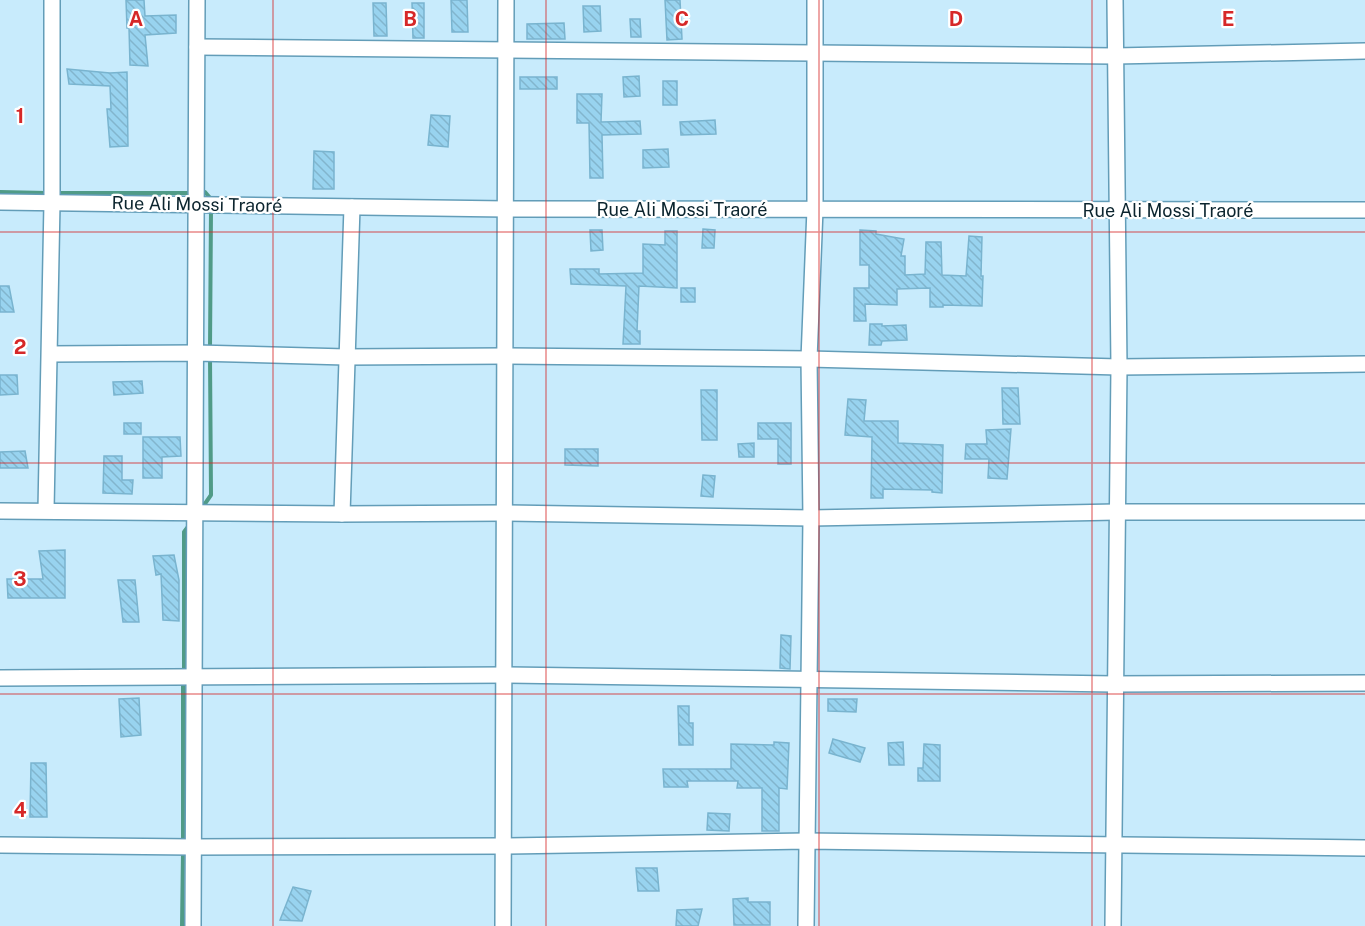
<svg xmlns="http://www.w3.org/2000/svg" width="1365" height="926" viewBox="0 0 1365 926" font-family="'Public Sans',sans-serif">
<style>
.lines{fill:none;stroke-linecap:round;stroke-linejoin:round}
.stream{stroke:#509b87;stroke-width:4}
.building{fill:url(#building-back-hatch);stroke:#79b4cf;stroke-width:1.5}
.street-casing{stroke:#639db8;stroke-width:18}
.street{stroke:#fff;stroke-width:15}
.grid{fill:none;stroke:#d62828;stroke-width:1.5;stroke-opacity:0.55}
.labels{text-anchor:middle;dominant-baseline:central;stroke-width:4.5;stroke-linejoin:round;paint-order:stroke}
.street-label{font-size:18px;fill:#0b242e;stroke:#fff}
.grid-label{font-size:20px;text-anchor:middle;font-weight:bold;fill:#d62828;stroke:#fff;stroke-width:4.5;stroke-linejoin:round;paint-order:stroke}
</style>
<defs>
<pattern id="building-back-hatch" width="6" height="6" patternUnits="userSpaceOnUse" patternTransform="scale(1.5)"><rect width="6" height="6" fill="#98d3ef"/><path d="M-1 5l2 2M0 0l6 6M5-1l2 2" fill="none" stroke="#82b5cd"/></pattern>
</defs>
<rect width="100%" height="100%" fill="#c8ebfc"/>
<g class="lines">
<g class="stream">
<polyline points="0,192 47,193"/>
<polyline points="199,192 205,192 211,199"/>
<polyline points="55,193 191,193"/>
<polyline points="210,349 211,210"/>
<polyline points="202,508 211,495 210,357"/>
<polyline points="184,674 184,532 190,524"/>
<polyline points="183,845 183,681"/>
<polyline points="182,926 183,852"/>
</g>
</g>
<g class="building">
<polygon points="126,0 144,0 145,16 176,15 176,33 145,35 148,66 130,65 129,28 127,28"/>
<polygon points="451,0 467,0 468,32 452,32"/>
<polygon points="665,0 680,0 682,39 667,40"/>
<polygon points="373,3 386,3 387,36 374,36"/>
<polygon points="412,3 424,3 424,38 413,38"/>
<polygon points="583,6 600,6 601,31 584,32"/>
<polygon points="630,19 640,19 641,37 631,37"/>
<polygon points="564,23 565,39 527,39 527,24"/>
<polygon points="67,69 110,73 127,72 128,146 110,147 107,109 111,109 110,86 69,84"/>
<polygon points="639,76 640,96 624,97 623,77"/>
<rect x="520" y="77" width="37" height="12"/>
<rect x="663" y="81" width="14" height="24"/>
<polygon points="577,94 602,94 601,122 640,121 641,134 602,135 603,178 590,178 589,123 577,123"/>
<polygon points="431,115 450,116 448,147 428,145"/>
<polygon points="715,120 716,134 681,135 680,122"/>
<polygon points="668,149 669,167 643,168 643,150"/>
<polygon points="314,151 334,152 334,189 313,189"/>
<polygon points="703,229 715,230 714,248 702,248"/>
<polygon points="590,230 602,230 603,250 591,251"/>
<polygon points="860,230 876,231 876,234 904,239 901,256 905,256 905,275 925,274 926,242 941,242 942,275 966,276 969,236 982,237 981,276 983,276 982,306 943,305 943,307 930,307 930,288 897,289 897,305 865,304 866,321 854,321 854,288 869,288 869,265 860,265"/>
<polygon points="665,231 677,231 677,288 639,286 637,331 640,331 640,344 623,344 626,286 571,284 570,269 599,269 599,274 643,273 643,244 665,245"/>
<polygon points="0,286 9,286 14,312 0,312"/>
<rect x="681" y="288" width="14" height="14"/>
<polygon points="870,324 882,324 882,326 906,325 907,340 882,341 881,345 869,345"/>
<polygon points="0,375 17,375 18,394 0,395"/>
<polygon points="142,381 143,393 114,395 113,382"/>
<polygon points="1002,388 1018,388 1020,424 1003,424"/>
<polygon points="701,390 717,390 717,440 702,440"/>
<polygon points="848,399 866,400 864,421 898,421 898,443 943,445 942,493 932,492 932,490 883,489 883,498 871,498 872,437 845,435"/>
<rect x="124" y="423" width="17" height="11"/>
<polygon points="758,423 791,423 791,464 778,464 778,439 758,439"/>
<polygon points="1011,429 1007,479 988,478 989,459 965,459 966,444 987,444 986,430"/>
<polygon points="143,437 180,437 181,456 162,457 162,478 143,478"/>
<polygon points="754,443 754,457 739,457 738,444"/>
<polygon points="565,449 598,449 598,466 565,465"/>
<polygon points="25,451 28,468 0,468 0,452"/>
<polygon points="104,456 122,456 122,480 133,480 132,494 103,493"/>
<polygon points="703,475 715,476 713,497 701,496"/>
<polygon points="65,550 65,598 8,598 7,579 43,579 39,551"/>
<polygon points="174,555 179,580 179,621 163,620 161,574 156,575 153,556"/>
<polygon points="118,580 135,580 139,622 123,622"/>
<polygon points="781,635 791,636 790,669 780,668"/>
<polygon points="139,698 141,735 121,737 119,699"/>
<polygon points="828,699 857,699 856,712 828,711"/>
<polygon points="678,706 689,706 689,723 693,723 693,745 679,745"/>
<polygon points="833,739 865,748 860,762 829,753"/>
<polygon points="774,742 789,743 787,789 779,788 779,831 762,831 762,788 737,788 738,781 687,781 688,787 664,787 663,769 731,769 731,744 774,745"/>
<polygon points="903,742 904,765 889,765 888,743"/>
<polygon points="924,744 940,745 940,781 918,781 918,768 923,768"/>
<polygon points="31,763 46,763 47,817 30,817"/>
<polygon points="708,813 730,814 729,831 707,830"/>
<polygon points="636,868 657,868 659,891 638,891"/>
<polygon points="293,887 311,891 302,921 280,920"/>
<polygon points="748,898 748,902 770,902 770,925 734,925 733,899"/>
<polygon points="702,909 698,926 676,926 677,910"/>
</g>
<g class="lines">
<g class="street-casing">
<g id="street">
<polyline points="197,47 1115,56 1365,51"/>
<polyline points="0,202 506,209 1365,210"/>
<polyline points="50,354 196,353 346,357 505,356 809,359 1119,367 1365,364"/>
<polyline points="46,510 52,203 52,0"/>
<polyline points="0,511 342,514 504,513 811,518 1116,512 1365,512"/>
<polyline points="342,514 352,207"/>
<polyline points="0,678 505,675 1114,684 1365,683"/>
<polyline points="0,845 193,847 503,846 806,841 1365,848"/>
<polyline points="193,926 197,0"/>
<polyline points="503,926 506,0"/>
<polyline points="806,926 811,518 809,359 815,209 815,0"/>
<polyline points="1113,926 1119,367 1115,0"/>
</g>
</g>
<use href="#street" class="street"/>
</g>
<path class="grid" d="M273,0V926M546,0V926M819,0V926M1092,0V926M0,232H1365M0,463H1365M0,694H1365"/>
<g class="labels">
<g class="street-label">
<text transform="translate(197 204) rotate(1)">Rue Ali Mossi Traoré</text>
<text x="682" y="209">Rue Ali Mossi Traoré</text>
<text x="1168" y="210">Rue Ali Mossi Traoré</text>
</g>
</g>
<g class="grid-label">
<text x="136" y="26">A</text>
<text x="410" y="26">B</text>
<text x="682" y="26">C</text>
<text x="956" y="26">D</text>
<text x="1228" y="26">E</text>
<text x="20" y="123">1</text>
<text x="20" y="354">2</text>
<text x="20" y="586">3</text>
<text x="20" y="817">4</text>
</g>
</svg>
